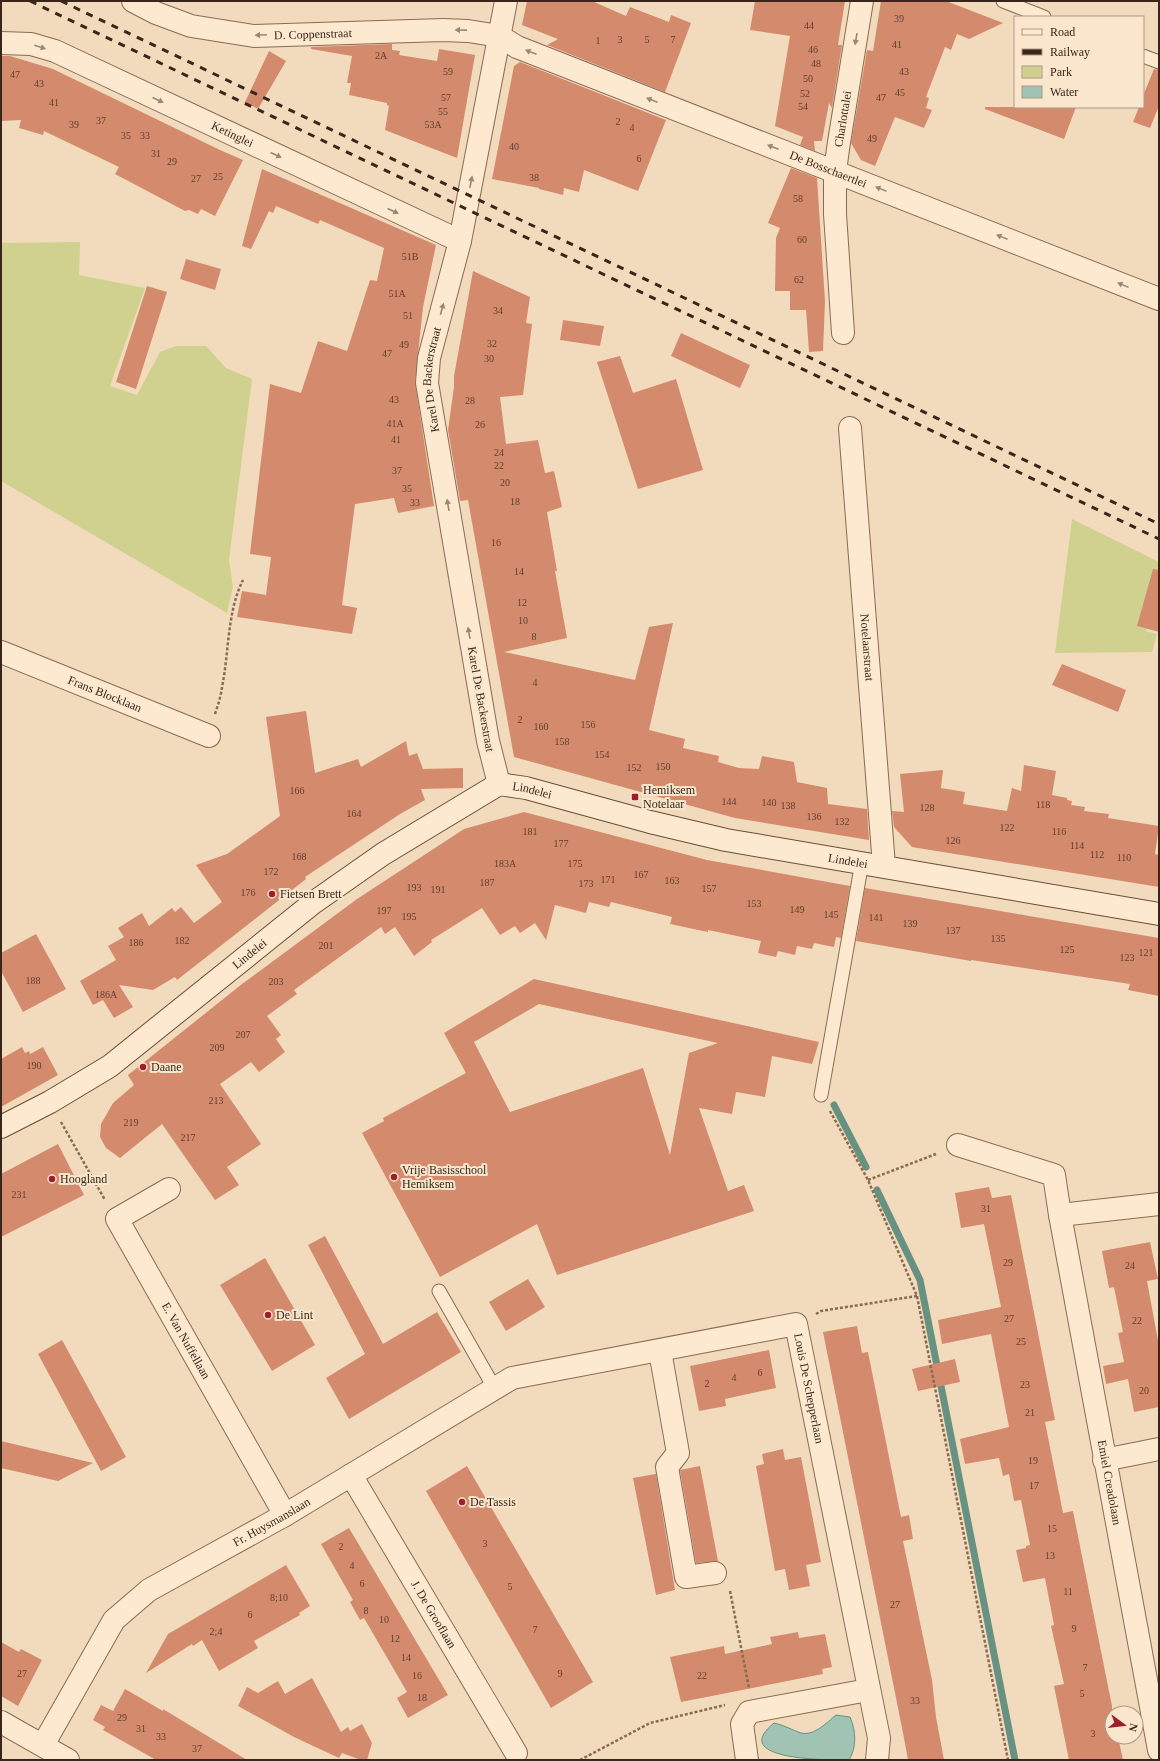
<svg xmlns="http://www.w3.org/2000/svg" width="1160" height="1761" viewBox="0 0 1160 1761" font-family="Georgia,serif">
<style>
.green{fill:#d1d18f}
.water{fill:#a0c3b4;stroke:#679181}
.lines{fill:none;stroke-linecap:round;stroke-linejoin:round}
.stream{stroke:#679181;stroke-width:7}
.building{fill:#d48b6d;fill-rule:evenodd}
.lane-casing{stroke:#8b6a53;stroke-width:15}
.street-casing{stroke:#8b6a53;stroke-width:24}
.secondary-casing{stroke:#6d4b37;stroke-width:24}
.path{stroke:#8b6a53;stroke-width:2.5;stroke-dasharray:3 2;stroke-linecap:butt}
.lane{stroke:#fce9cf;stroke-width:13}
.street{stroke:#fce9cf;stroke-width:22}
.secondary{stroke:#fce9cf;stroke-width:22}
.rail{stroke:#39251a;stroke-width:3;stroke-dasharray:7 7;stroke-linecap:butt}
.oneway{fill:#9a8774}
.poi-dot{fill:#a01d2e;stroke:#f9e6cc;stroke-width:1.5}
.labels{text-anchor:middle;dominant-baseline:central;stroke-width:4;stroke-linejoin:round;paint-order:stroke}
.number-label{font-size:10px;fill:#603e2f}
.street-label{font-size:12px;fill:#39251a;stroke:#f9e6cc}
.poi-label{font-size:12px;fill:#39251a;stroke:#f9e6cc;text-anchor:start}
</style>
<rect width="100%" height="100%" fill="#f2dbbc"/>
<g class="green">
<polygon points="80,242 79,275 145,288 110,386 137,395 160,352 176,346 206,346 226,368 252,379 229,560 233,587 227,613 1,481 1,243"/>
<polygon points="1072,519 1159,562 1159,595 1138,626 1147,629 1146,631 1157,634 1152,652 1055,653"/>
</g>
<path class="water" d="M836,1715L850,1717C856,1731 857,1747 849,1760C830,1760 727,1761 774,1723C784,1725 792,1730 801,1733C815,1736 827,1722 836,1715Z"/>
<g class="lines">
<g class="stream">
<polyline points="834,1105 866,1167"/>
<polyline points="877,1190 920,1280 1015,1760"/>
</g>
</g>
<g class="building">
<polygon points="527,1 592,1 626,16 630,7 669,22 671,15 691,23 665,92 547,45 558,39 522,25"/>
<polygon points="755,1 845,1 838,45 842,45 832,108 829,103 822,141 814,141 815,151 800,145 803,137 775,126 790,36 750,30"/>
<polygon points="881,1 946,1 1003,23 969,39 957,34 951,50 945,47 926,97 929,98 926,108 932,110 924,128 895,117 875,166 861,160 851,143 867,50 873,51"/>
<polygon points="392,44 392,50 400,51 399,55 437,61 439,49 475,55 457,158 385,130 389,106 387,105 387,103 349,95 351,83 347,83 352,56 311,49 311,47"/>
<polygon points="269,51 286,61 258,109 245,102"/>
<polygon points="1,56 10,56 53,69 220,150 243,160 215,216 201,209 198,214 189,210 185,211 115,174 119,167 44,131 43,135 19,128 21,120 1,121"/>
<polygon points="520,62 666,120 638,191 584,170 579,192 564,188 563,195 539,189 539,188 492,179 514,66"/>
<polygon points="1154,69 1159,70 1159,106 1150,128 1133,122 1139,107 1143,107 1143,96"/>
<polygon points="985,107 1076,107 1064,139 985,109"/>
<polygon points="791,168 817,178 825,301 823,351 809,352 806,310 790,310 790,291 775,291 776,238 780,228 768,223"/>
<polygon points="262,169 436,245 423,307 415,382 434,506 398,513 394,498 355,504 342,605 357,608 352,634 237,617 242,591 266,595 271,557 250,554 270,384 301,393 318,341 347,351 370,280 377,281 384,248 320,220 318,224 276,206 273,213 269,211 251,249 242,246"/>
<polygon points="186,259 221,269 215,290 180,279"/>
<polygon points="473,271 530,297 526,323 532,324 523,395 500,397 506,444 538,440 545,473 554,471 562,507 547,512 557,571 555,571 567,638 504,652 635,680 649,627 673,623 649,730 685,739 683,748 719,756 718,762 739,768 759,769 762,756 794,762 797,782 827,788 828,804 867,809 869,840 735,818 514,757 468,500 460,501 448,430 454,387 454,376"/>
<polygon points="147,286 167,292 136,389 116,382"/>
<polygon points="563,320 604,326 600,346 560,340"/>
<polygon points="681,333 750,365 740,388 671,356"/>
<polygon points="620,356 633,393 676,379 703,470 638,489 597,362"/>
<polygon points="1153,569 1159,570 1159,632 1137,626"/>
<polygon points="1062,664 1126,690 1118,712 1052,685"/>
<polygon points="306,711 315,773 358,759 361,767 406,741 409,756 417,753 423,769 463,768 463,788 421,789 425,800 400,814 305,877 306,879 177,980 175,977 153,990 119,985 133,1007 114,1018 103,1000 93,1005 80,981 116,960 108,946 124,937 118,928 142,913 149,926 172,908 175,912 181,907 194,923 222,902 196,865 227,854 280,816 266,717"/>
<polygon points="1024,765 1056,771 1052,795 1067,798 1067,800 1072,801 1071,805 1085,807 1084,811 1109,814 1108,818 1159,826 1155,854 1159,855 1159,887 912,847 894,827 892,811 904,812 900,774 943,770 941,788 965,792 963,804 1007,811 1012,788 1021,791"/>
<polygon points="524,812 707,860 850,886 841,938 836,937 834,947 814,943 812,949 797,946 795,955 778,951 776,957 758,953 761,941 708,930 708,932 670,924 672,917 611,902 609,907 589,902 586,913 555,905 546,940 535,923 520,933 515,926 500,935 482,908 431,940 432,942 414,956 395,927 385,934 381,927 294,990 297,994 267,1016 281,1035 276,1039 285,1052 259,1072 251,1062 220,1084 261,1144 227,1167 239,1185 215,1200 162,1124 120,1158 106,1148 100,1137 101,1124 113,1103 134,1085 128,1075 242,984 357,899 464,829"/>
<polygon points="865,888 1159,938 1159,996 1128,990 1130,984 971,960 971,961 856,941"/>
<polygon points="36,934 66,989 23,1012 1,971 1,953"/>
<path d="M534,979L819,1042L812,1064L772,1056L765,1097L736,1092L732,1114L699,1108L728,1191L744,1185L754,1211L557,1275L537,1224L440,1277L362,1133L384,1121L383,1118L466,1073L444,1033ZM539,1004L718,1043L689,1053L670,1155L643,1068L510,1112L474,1042Z"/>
<polygon points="22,1047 25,1053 29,1051 30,1054 43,1047 58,1075 1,1107 1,1059"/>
<polygon points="58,1144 84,1195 1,1237 1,1174"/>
<polygon points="989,1187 992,1198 1011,1195 1055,1420 1045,1422 1063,1513 1073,1511 1112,1706 1112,1737 1118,1737 1123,1760 1069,1760 1054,1686 1064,1684 1051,1626 1054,1625 1045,1578 1023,1582 1016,1550 1026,1548 1026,1546 1030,1545 1021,1500 1014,1501 1009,1474 1003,1476 999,1458 965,1464 960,1439 1009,1427 991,1334 942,1344 938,1320 1001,1307 984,1224 961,1228 955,1193"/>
<polygon points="325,1236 383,1344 437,1312 461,1352 349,1419 326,1378 365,1354 308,1245"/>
<polygon points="1150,1242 1158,1279 1147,1281 1159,1346 1159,1407 1134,1412 1128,1379 1106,1384 1103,1366 1124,1362 1118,1333 1123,1332 1114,1287 1109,1288 1102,1251"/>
<polygon points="265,1258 315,1345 272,1371 220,1285"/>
<polygon points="528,1279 545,1307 506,1331 489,1302"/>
<polygon points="857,1326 862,1353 868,1352 901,1517 909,1515 913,1539 903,1541 932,1680 936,1717 944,1760 908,1760 904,1738 823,1332"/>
<polygon points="62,1340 126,1457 101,1471 38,1354"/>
<polygon points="769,1350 776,1388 725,1399 726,1406 699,1411 690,1366"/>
<polygon points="955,1359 960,1382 918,1391 912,1369"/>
<polygon points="1,1441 93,1463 58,1481 1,1468"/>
<polygon points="783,1449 785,1460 801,1457 821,1562 806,1565 810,1586 789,1590 785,1569 775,1571 756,1466 764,1464 762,1454"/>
<polygon points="467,1466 593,1682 551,1708 426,1491"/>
<polygon points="700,1466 718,1561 696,1563 680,1470"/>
<polygon points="656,1474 675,1590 656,1595 633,1478"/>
<polygon points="349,1528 448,1695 408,1718 397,1698 407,1692 364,1618 360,1620 350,1602 353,1600 321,1544"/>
<polygon points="286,1565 310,1606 299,1613 300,1615 254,1641 258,1648 219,1671 202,1640 193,1646 192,1644 146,1673 168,1634"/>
<polygon points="798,1632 799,1638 825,1634 832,1667 822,1669 823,1674 681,1702 670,1657 724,1646 725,1654 772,1644 770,1637"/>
<polygon points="1,1642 19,1652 21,1649 42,1660 18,1706 1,1696"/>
<polygon points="312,1678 341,1732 348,1727 350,1731 362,1724 372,1743 367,1760 361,1760 342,1753 339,1758 294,1737 238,1706 247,1687 258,1693 278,1681 285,1694"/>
<polygon points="125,1689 163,1711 163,1709 247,1760 156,1760 103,1730 105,1727 93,1720 101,1705 113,1711"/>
</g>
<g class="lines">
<g class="lane-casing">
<g id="lane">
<polyline points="1003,1 1044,17"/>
<polyline points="1143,56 1159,62"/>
<polyline points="821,1095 862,862"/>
<polyline points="439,1291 495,1389"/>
</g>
</g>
<g class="street-casing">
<g id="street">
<path id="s1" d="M133,1L156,13L191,26L254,36L443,30L468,31L499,36L517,47L1159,299"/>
<path id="s2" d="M1,43L31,44L55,51L460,241"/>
<path id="s3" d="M843,333L835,214V171L839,142L862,1"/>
<path id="s4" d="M850,428L884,866"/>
<path id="s5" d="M1,652L209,736"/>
<path id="s6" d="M499,784L488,741L427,383L429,358L460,241L506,1"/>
<path id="s7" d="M958,1145L1054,1175L1060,1215L1159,1750"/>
<path id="s8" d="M169,1189L117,1219L285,1515"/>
<polyline points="1060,1215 1159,1204"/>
<polyline points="660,1351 678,1453 667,1467 686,1577 715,1573"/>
<polyline points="1104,1460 1159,1449"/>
<path id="s9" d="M351,1475L516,1753"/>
<polyline points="1,1722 68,1760"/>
<path id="s10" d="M43,1745L114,1620L149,1590L285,1515L512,1378L796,1324L879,1738L877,1760"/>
<polyline points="747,1760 742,1724 749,1712 868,1690"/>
</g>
</g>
<g class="secondary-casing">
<g id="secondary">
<path id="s11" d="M1,1127L50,1102L110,1066L313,903L383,854L499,784L526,788L650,822L726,840L1159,914"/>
</g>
</g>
<g class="path">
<path d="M215,714C218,705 221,696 222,687C229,654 227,611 243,580"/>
<polyline points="830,1111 868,1180 917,1296 1008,1760"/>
<polyline points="61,1122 105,1200"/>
<polyline points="868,1180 936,1154"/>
<polyline points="816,1314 821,1311 917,1296"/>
<polyline points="730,1591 749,1688"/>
<polyline points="580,1760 650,1723 725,1705"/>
</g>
<use href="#lane" class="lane"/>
<use href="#street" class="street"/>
<use href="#secondary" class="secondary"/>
<g class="rail">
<polyline points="30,1 1159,539"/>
<polyline points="61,1 1159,524"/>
</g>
</g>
<defs><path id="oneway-solid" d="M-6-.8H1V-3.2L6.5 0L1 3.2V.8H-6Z"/></defs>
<g class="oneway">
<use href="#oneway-solid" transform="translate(461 30) rotate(-179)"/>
<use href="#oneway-solid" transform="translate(261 35) rotate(178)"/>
<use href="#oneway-solid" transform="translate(856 39) rotate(100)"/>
<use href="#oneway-solid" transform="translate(40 47) rotate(17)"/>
<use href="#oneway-solid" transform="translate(531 52) rotate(-159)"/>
<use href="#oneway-solid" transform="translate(158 100) rotate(25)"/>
<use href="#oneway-solid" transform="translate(652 100) rotate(-159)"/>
<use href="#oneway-solid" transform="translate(773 147) rotate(-159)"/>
<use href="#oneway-solid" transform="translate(276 155) rotate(25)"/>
<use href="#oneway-solid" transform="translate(471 182) rotate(-79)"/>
<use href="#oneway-solid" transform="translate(881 189) rotate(-158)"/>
<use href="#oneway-solid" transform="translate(393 211) rotate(25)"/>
<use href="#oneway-solid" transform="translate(1002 237) rotate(-158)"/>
<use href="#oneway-solid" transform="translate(1123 285) rotate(-158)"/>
<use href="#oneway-solid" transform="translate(442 309) rotate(-75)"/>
<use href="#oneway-solid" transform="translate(448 505) rotate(-100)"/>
<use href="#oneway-solid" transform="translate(469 633) rotate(-100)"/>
</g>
<g class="poi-dot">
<rect x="631" y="793" width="8" height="8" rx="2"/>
<circle cx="272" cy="894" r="4"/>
<circle cx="143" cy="1067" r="4"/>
<circle cx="394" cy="1177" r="4"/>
<circle cx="52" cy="1179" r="4"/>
<circle cx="268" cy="1315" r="4"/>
<circle cx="462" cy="1502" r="4"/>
</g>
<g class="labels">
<g class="number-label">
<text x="899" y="18">39</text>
<text x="809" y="25">44</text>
<text x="620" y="39">3</text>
<text x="647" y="39">5</text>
<text x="673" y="39">7</text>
<text x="598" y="40">1</text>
<text x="897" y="44">41</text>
<text x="813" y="49">46</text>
<text x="381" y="55">2A</text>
<text x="816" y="63">48</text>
<text x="448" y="71">59</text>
<text x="904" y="71">43</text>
<text x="15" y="74">47</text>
<text x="808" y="78">50</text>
<text x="39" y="83">43</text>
<text x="900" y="92">45</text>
<text x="805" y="93">52</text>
<text x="446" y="97">57</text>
<text x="881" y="97">47</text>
<text x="54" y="102">41</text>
<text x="803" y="106">54</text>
<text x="443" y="111">55</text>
<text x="101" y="120">37</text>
<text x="618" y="121">2</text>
<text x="74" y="124">39</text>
<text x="433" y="124">53A</text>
<text x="632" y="127">4</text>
<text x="126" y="135">35</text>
<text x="145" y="135">33</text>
<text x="872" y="138">49</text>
<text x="514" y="146">40</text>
<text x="156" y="153">31</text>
<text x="639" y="158">6</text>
<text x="172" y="161">29</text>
<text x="218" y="176">25</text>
<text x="534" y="177">38</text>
<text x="196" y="178">27</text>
<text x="798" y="198">58</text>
<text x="802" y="239">60</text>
<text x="410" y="256">51B</text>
<text x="799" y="279">62</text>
<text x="397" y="293">51A</text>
<text x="498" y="310">34</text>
<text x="408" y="315">51</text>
<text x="492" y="343">32</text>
<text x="404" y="344">49</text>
<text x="387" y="353">47</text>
<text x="489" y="358">30</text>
<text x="394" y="399">43</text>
<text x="470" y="400">28</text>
<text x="395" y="423">41A</text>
<text x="480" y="424">26</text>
<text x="396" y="439">41</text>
<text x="499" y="452">24</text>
<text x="499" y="465">22</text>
<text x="397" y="470">37</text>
<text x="505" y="482">20</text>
<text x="407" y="488">35</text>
<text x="515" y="501">18</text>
<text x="415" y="502">33</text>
<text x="496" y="542">16</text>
<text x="519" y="571">14</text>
<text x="522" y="602">12</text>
<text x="523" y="620">10</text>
<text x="534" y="636">8</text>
<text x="535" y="682">4</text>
<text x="520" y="719">2</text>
<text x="588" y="724">156</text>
<text x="541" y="726">160</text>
<text x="562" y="741">158</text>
<text x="602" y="754">154</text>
<text x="663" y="766">150</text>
<text x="634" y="767">152</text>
<text x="297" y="790">166</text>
<text x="729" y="801">144</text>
<text x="769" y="802">140</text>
<text x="1043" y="804">118</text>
<text x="788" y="805">138</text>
<text x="927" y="807">128</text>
<text x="354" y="813">164</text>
<text x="814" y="816">136</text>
<text x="842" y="821">132</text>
<text x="1007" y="827">122</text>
<text x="530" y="831">181</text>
<text x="1059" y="831">116</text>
<text x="953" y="840">126</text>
<text x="561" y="843">177</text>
<text x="1077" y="845">114</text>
<text x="1097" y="854">112</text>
<text x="299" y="856">168</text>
<text x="1124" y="857">110</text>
<text x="505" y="863">183A</text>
<text x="575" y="863">175</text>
<text x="271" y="871">172</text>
<text x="641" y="874">167</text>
<text x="608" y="879">171</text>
<text x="672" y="880">163</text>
<text x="487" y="882">187</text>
<text x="586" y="883">173</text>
<text x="414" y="887">193</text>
<text x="709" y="888">157</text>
<text x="438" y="889">191</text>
<text x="248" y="892">176</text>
<text x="754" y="903">153</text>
<text x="797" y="909">149</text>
<text x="384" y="910">197</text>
<text x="831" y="914">145</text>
<text x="409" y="916">195</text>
<text x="876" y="917">141</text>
<text x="910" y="923">139</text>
<text x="953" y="930">137</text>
<text x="998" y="938">135</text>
<text x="182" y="940">182</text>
<text x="136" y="942">186</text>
<text x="326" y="945">201</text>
<text x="1067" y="949">125</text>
<text x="1146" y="952">121</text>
<text x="1127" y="957">123</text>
<text x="33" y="980">188</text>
<text x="276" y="981">203</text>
<text x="106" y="994">186A</text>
<text x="243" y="1034">207</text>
<text x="217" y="1047">209</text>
<text x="34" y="1065">190</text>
<text x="216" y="1100">213</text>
<text x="131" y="1122">219</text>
<text x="188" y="1137">217</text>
<text x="19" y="1194">231</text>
<text x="986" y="1208">31</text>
<text x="1008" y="1262">29</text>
<text x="1130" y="1265">24</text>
<text x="1009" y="1318">27</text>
<text x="1137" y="1320">22</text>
<text x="1021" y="1341">25</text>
<text x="760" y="1372">6</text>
<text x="734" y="1377">4</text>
<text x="707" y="1383">2</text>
<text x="1025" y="1384">23</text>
<text x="1144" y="1390">20</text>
<text x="1030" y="1412">21</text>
<text x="1033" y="1460">19</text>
<text x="1034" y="1485">17</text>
<text x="1052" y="1528">15</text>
<text x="485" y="1543">3</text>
<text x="341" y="1546">2</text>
<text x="1050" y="1555">13</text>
<text x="352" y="1565">4</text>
<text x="362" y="1583">6</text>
<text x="510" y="1586">5</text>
<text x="1068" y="1591">11</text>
<text x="279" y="1597">8;10</text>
<text x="895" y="1604">27</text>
<text x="366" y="1610">8</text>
<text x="250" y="1614">6</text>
<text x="384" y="1619">10</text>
<text x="1074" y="1628">9</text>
<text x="535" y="1629">7</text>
<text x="216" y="1631">2;4</text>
<text x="395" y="1638">12</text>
<text x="406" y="1657">14</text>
<text x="1085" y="1667">7</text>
<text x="22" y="1673">27</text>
<text x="560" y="1673">9</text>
<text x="417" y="1675">16</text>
<text x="702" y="1675">22</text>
<text x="1082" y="1693">5</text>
<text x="422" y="1697">18</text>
<text x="915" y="1700">33</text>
<text x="122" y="1717">29</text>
<text x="141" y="1728">31</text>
<text x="1093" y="1733">3</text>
<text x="161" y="1736">33</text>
<text x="197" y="1748">37</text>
</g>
<g class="street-label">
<text stroke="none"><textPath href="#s1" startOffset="186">D. Coppenstraat</textPath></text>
<text stroke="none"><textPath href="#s3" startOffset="215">Charlottalei</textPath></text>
<text stroke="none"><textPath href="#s2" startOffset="251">Ketinglei</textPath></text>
<text stroke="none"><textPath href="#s1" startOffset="728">De Bosschaertlei</textPath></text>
<text stroke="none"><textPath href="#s6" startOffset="411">Karel De Backerstraat</textPath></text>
<text stroke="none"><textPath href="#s4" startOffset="220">Notelaarstraat</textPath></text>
<text stroke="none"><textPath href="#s5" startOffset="112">Frans Blocklaan</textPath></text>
<text transform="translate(481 699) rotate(80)">Karel De Backerstraat</text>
<text stroke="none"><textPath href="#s11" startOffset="640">Lindelei</textPath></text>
<text stroke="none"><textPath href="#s11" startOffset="964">Lindelei</textPath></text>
<text stroke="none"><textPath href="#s11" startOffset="304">Lindelei</textPath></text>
<text stroke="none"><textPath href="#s8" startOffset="200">E. Van Nuffellaan</textPath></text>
<text stroke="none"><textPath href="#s10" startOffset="965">Louis De Schepperlaan</textPath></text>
<text stroke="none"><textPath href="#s7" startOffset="413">Emiel Creadolaan</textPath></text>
<text stroke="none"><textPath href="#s10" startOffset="330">Fr. Huysmanslaan</textPath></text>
<text stroke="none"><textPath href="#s9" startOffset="162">J. De Grooflaan</textPath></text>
</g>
<g class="poi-label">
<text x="643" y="790">Hemiksem<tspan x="643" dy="14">Notelaar</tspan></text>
<text x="280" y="894">Fietsen Brett</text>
<text x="151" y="1067">Daane</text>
<text x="402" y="1170">Vrije Basisschool<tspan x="402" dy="14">Hemiksem</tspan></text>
<text x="60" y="1179">Hoogland</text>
<text x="276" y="1315">De Lint</text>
<text x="470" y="1502">De Tassis</text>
</g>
</g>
<rect width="1160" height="1761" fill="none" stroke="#39251a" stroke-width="4"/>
<rect x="1014" y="16" width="130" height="92" fill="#f9e6cc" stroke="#ac9985"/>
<rect x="1022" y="29" width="20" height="6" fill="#fce9cf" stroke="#ac9985"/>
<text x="1050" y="36" font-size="12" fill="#39251a">Road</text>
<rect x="1022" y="49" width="20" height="6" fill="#39251a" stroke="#ac9985"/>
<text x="1050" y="56" font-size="12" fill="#39251a">Railway</text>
<rect x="1022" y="66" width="20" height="12" fill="#d1d18f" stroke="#ac9985"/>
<text x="1050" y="76" font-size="12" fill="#39251a">Park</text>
<rect x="1022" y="86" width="20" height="12" fill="#a0c3b4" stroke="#ac9985"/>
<text x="1050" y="96" font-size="12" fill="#39251a">Water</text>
<g transform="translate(1124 1725) rotate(105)"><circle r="19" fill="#f9e6cc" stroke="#ac9985"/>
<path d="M0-3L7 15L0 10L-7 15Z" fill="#a01d2e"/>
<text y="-6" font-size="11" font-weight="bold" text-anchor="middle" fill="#39251a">N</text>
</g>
</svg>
